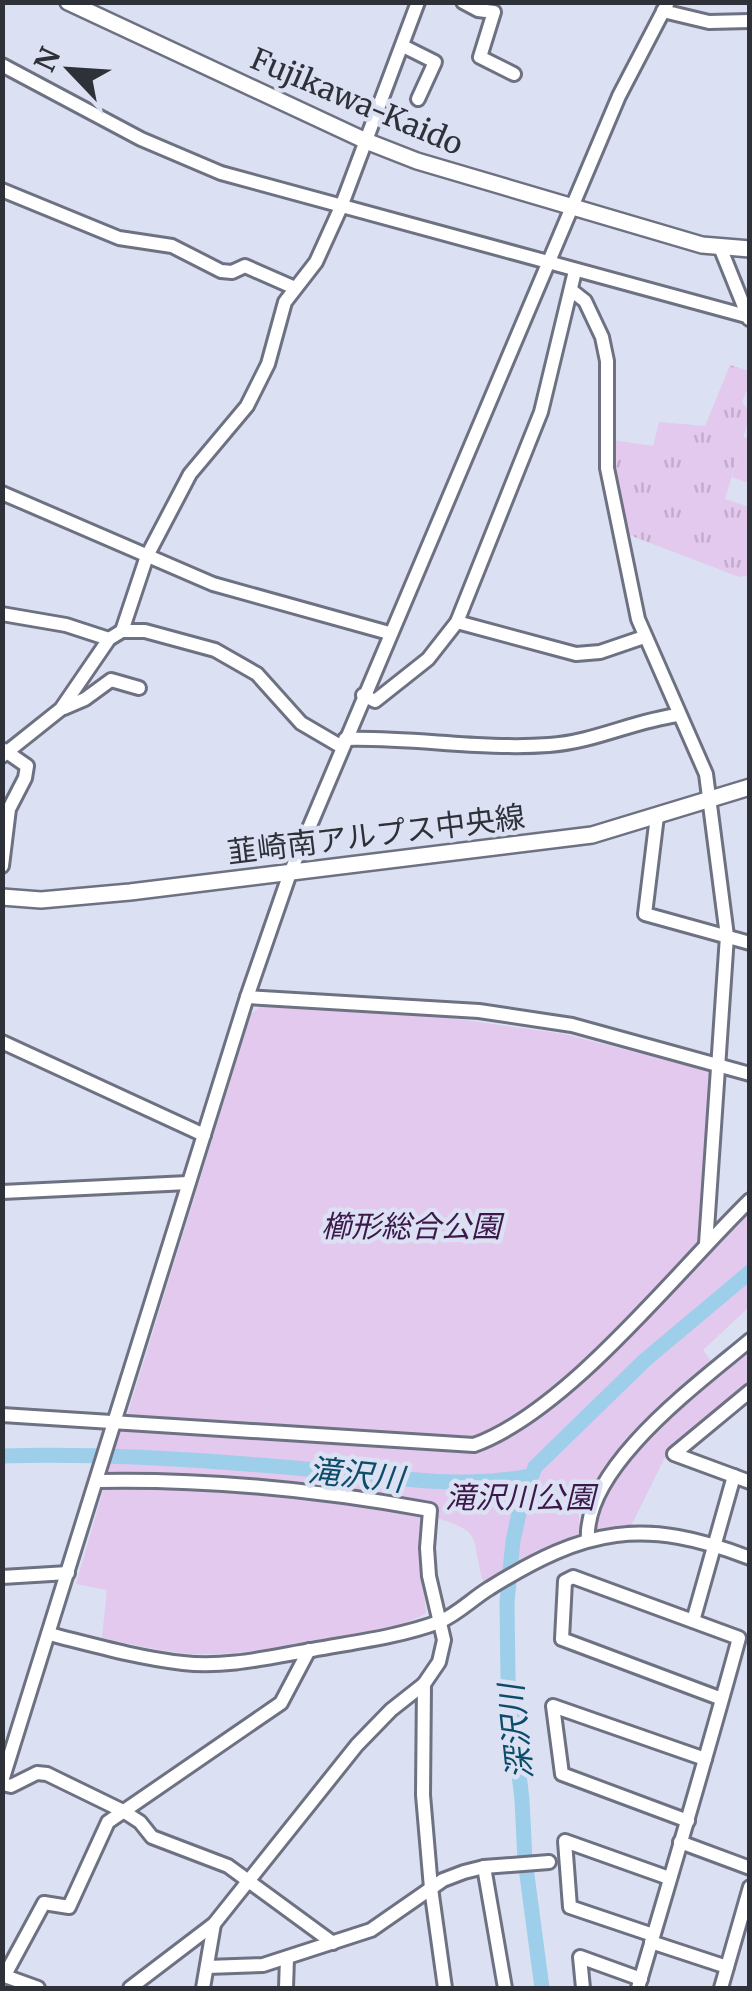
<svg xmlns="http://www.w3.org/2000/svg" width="752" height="1991" viewBox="0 0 752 1991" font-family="Merriweather,'Noto Sans JP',serif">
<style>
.grass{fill:url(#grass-tufts)}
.green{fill:#e2c9ed}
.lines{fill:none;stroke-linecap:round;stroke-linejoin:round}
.river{stroke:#9dcfeb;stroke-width:15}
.minor-casing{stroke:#6d7182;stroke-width:18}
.major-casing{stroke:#6d7182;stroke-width:20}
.minor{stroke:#fff;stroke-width:12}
.major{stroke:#fff;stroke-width:15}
.labels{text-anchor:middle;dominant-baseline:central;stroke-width:9;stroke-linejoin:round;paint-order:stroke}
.street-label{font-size:30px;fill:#2f3139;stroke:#dbe0f3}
.park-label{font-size:30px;font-style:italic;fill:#3d184b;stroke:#dbe0f3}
.water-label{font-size:32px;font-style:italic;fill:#0b4d69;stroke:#dbe0f3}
</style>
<defs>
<pattern id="grass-tufts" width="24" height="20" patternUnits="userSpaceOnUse" patternTransform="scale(2.5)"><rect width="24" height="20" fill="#e2c9ed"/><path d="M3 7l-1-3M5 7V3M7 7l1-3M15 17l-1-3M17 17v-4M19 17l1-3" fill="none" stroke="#c2adcc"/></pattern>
</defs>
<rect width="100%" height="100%" fill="#dbe0f3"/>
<polygon class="grass" points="730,365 749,371 749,385 742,402 749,411 749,418 725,499 749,507 749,575 739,577 619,531 606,439 653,446 659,422 705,426"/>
<g class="green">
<polygon points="743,437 749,439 749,483 732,477"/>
<polygon points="262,1005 443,1017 564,1034 711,1072 715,1076 701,1245 610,1339 562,1384 501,1431 475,1440 129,1420 127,1416 251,1014"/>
<path d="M749,1208V1307L703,1350L711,1361L660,1406L619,1452L579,1512V1533L483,1582C470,1535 485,1533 434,1517L435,1505C328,1485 216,1481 106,1477L122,1427L477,1450L494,1445L620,1347Z"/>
<path d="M749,1350V1390L664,1459L630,1528L600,1532L593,1527C598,1466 702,1386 749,1350Z"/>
<path d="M105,1484L276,1493L424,1512L419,1547L426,1613C394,1636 235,1657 193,1654C162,1652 132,1644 102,1638L107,1590L76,1584Z"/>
</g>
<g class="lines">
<g class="river">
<path d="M2,1456C107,1453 211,1460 316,1470C386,1476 459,1490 529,1476"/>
<polyline points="542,1988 525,1860 522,1800 508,1679 507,1602 513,1541 521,1504 535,1467 645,1360 750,1272"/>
</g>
<g class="minor-casing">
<g id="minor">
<polyline points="463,2 478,10 494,12 480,57 514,74"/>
<polyline points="663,11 709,22 750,21"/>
<polyline points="403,46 435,62 418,99"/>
<polyline points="2,65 141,139 221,173 750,317"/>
<polyline points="2,190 119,238 172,246 221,271 232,272 245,266 295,288"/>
<polyline points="720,247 749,319"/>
<polyline points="571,290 585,301 602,337 607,361 607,468 638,619 706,774 727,936 706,1244"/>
<polyline points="2,493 213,584 389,633"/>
<polyline points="2,614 66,625 109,639"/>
<polyline points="457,622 576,654 600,652 644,637"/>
<polyline points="122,631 147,556 190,474 247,406 268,364 285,302 316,262 341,207 418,2"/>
<polyline points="363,695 375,701 428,659 457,622 541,412 575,271"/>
<polyline points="64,708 85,699 111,680 139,688"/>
<path d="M345,739C413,737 481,750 549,745C594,742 633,721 678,715"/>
<polyline points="2,756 61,709 109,639 122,631 145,631 215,650 257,674 301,723 342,747"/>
<polyline points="657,816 645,914 750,943"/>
<polyline points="2,866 9,809 25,778 27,766 4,750"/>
<polyline points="247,997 479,1011 572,1025 750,1074"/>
<polyline points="2,1042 204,1135"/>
<polyline points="2,1192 188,1183"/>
<polyline points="750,1391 674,1454 750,1482"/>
<path d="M2,1415L474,1445C568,1411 676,1272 750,1200"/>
<path d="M97,1481C208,1479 321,1490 430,1510L427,1548L429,1576L444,1640L439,1662L424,1684L423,1795L431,1888L445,1988"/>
<path d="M588,1540C583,1467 698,1384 750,1340"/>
<polyline points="2,1577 68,1573"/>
<polyline points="693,1621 734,1476"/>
<path d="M49,1634C93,1645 138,1658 183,1663C226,1668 270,1657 312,1650C355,1642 398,1637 439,1622C458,1614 473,1598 490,1588C586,1528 643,1517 750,1558"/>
<polyline points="2,1781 247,997 290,873 619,96 668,2"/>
<polyline points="2,1784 11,1786 37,1773 47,1774 123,1811 140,1822 152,1837 228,1866 333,1943"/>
<polyline points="688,1821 562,1774 553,1706 705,1759"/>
<polyline points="680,1842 750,1868"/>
<polyline points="484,1867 505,1988"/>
<polyline points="653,1935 570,1907 565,1841 669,1878"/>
<polyline points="651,1942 727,1967"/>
<polyline points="207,1967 263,1965 371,1930 443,1880 464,1872 484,1867 549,1862"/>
<polyline points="2,1975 38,1988"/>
<polyline points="5,1975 44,1903 69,1907 108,1822 281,1703 309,1650"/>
<polyline points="130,1988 214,1924 357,1745 391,1710 424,1684"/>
<polyline points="203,1988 214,1924"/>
<polyline points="286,1988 287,1958"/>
<polyline points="583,1988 580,1957 641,1979"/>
<path d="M638,1988C672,1872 707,1756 739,1638L573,1577L565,1581L562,1639L722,1699"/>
<polyline points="721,1988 750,1887"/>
</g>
</g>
<g class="major-casing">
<g id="major">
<polyline points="68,2 366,141 417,161 702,245 750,249"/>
<polyline points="2,897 41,900 130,892 592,835 750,787"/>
</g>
</g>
<use href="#minor" class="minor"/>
<use href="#major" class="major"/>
</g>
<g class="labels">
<g class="street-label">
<text transform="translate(357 101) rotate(23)">Fujikawa-Kaido</text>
<text transform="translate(376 834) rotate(-7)">韮崎南アルプス中央線</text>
</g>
<g class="park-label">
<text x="411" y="1226">櫛形総合公園</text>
<text x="520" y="1497">滝沢川公園</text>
</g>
<g class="water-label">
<text transform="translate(356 1475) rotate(6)">滝沢川</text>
<text transform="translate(516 1732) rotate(-96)">深沢川</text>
</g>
</g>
<rect width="752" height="1991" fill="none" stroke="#2f3139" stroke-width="10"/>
<g transform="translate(70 70) rotate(295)" stroke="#dbe0f3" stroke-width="8" paint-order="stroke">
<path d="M0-8L18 38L0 25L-18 38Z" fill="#2f3139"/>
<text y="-15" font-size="28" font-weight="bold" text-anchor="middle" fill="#2f3139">N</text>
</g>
</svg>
